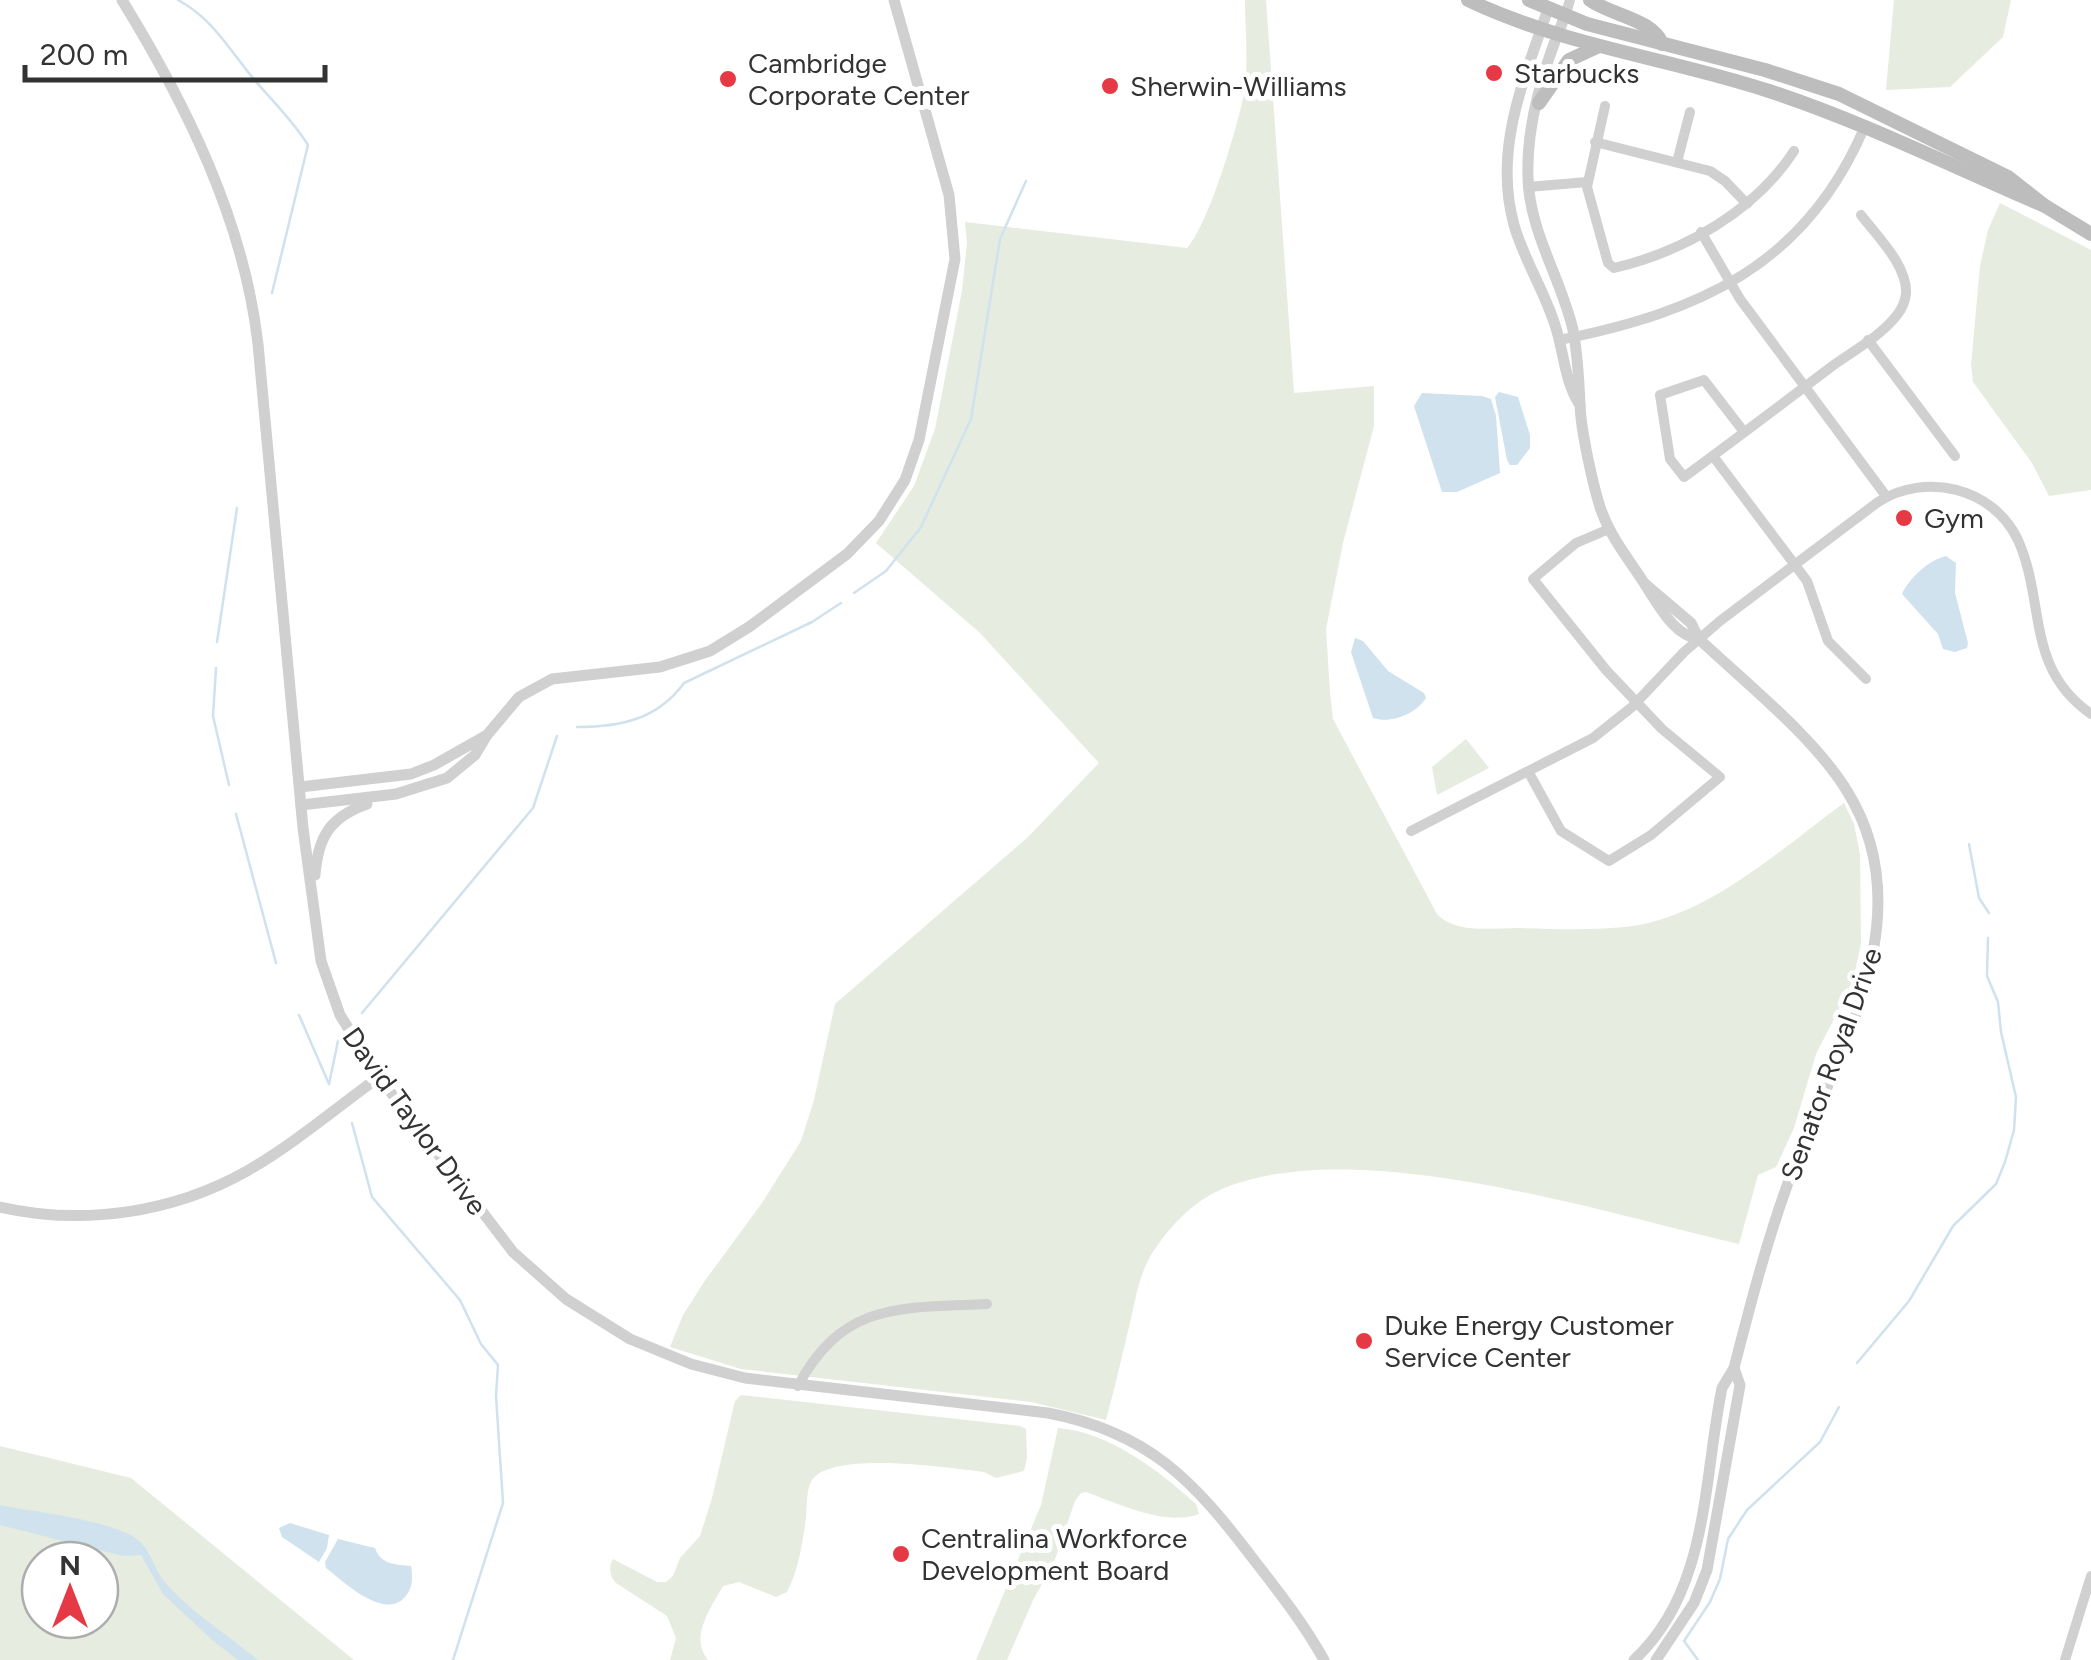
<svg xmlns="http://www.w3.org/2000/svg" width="2091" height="1660" viewBox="0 0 2091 1660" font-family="Figtree,sans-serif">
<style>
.green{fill:#e6ecdf;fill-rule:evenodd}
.water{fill:#cfe2ee}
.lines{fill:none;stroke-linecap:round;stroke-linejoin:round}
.stream{stroke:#cfe2ee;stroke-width:2.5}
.minor{stroke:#d0d0d0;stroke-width:10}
.tertiary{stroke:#d0d0d0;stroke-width:11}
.secondary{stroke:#bdbdbd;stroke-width:14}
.poi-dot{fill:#e63946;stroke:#fff;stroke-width:4}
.labels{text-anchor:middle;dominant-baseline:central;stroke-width:10;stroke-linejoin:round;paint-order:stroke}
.poi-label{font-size:28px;fill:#333;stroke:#fff;text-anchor:start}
.street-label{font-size:28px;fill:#333;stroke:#fff}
</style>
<rect width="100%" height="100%" fill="#fff"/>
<g class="green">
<path d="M1245,0H1266L1294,393L1374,386V426L1343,543L1326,629L1330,693L1333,719L1437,914C1456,934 1492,928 1518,928C1556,929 1595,931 1633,926C1710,915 1782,848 1844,803L1854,824L1860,854L1861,944L1852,984L1816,1054L1794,1128L1776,1167L1758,1175L1739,1244C1599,1212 1368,1137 1232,1185C1200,1196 1176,1219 1157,1246C1138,1271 1136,1301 1128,1331C1121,1361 1114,1390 1106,1420L1031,1402L741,1369L670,1347L683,1315L704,1282L762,1203L801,1141L814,1100L835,1004L1028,837L1099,763L980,633L876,543L914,486L935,429L962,291L967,243L965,222L1187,248C1209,224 1237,128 1244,94C1249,65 1245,30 1245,0Z"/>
<polygon points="1894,0 2011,0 2003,37 1950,87 1886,90"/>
<polygon points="2000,203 2091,250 2091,490 2049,496 2032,463 1973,382 1971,365 1980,266 1988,230"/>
<polygon points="1466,739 1489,768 1437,795 1432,767"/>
<path d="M741,1395L1020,1426L1026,1429L1027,1458L1024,1471L996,1478L984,1472C952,1468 832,1450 812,1480C806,1489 807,1508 806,1518C802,1544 799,1569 787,1592L776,1597L739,1582L723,1586C711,1608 689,1637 708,1660H670L676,1638L667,1616L616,1583C610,1577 608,1567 613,1559L657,1582H666L673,1576L680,1558L700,1536L712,1498L735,1401Z"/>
<path d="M1058,1428C1110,1432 1159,1471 1196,1504L1199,1514C1167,1527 1116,1503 1086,1492L1081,1493L1075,1501L1053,1565L1033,1600L1007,1660H976L1041,1505Z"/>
<path d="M0,1446L131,1478L354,1660H0ZM40,1560H100V1620H40Z"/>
</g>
<g class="water">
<polygon points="1499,392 1518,397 1530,435 1530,448 1517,465 1510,465 1507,460 1495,397"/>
<polygon points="1422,393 1482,396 1491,399 1496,416 1500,473 1457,492 1442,492 1414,406"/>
<path d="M1946,556L1956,563L1955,593L1968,643L1967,648L1955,652L1943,649L1938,634L1902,594C1909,578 1929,560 1946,556Z"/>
<path d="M1355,638L1363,641L1388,671L1424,693L1426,698C1416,714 1391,724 1373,718L1351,652Z"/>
<path d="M0,1505C39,1513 100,1518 134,1537C150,1547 153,1567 164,1581C190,1612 227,1634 258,1660H238L212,1640L163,1594L141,1555L123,1556L0,1525Z"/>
<polygon points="290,1523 329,1535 327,1548 319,1562 282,1537 279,1528"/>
<path d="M338,1539L375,1548C380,1564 396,1565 411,1566C413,1577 413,1588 405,1597C384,1621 343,1581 326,1568L325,1562Z"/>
</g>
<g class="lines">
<g class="stream">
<path d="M178,0C213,19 228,48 253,78C272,101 292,119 308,145L272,293"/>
<polyline points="854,593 886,571 921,527 971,419 1000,239 1026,181"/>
<polyline points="217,642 237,508"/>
<polyline points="216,668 213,716 229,785"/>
<path d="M577,727C621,727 658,719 684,683L812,622L841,603"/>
<polyline points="236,814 276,963"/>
<polyline points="1969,844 1979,898 1989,913"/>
<polyline points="362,1013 533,808 557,736"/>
<polyline points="299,1015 329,1084"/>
<polyline points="329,1084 338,1041"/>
<polyline points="352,1123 372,1197 460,1300 481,1344 498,1365 496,1396 503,1503 453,1660"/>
<polyline points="1857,1363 1909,1301 1953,1226 1996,1184 2005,1162 2014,1130 2016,1097 2001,1032 1998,1002 1987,976 1988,938"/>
<polyline points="1698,1660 1684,1641 1710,1602 1720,1579 1728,1539 1747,1510 1820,1442 1839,1407"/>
</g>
<g class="minor">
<polyline points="1565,16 1570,0"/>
<path d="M1605,106L1587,187L1608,263L1614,268C1683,252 1755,211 1794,151"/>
<polyline points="1595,142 1710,171 1725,181 1747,204"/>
<polyline points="1677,162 1690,112"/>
<polyline points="1528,187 1587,182"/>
<polyline points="1701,232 1740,299 1886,496"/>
<path d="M1559,340C1699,312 1806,266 1865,126"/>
<polyline points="1868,340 1955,456"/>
<path d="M1744,432L1704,380L1660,395L1670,459L1684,477C1733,441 1782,404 1831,367C1853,351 1881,336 1897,315C1902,309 1905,301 1906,294C1908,266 1877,236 1861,215"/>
<polyline points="1713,456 1807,581 1828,641 1866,679"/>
<polyline points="1529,773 1561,831 1609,861 1651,835 1720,777 1662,729 1606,670 1533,579 1576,543 1609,529"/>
<path d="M1411,831L1593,738L1632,707L1684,652L1720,621L1878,502C1925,472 1993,487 2018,540C2046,603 2025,668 2091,714"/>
<path d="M798,1386C843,1301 902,1308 987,1304"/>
<polyline points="2065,1660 2091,1576"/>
</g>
<g class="tertiary">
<path d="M122,0C186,104 244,221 258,344L303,828L321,961L340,1015L379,1077L513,1252L566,1299L630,1339L691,1364L745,1378L1048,1413C1149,1432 1194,1481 1254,1560C1279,1592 1304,1624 1324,1660"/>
<path d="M1548,9C1524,80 1493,149 1514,225C1524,260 1544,290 1555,325C1564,351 1564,381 1580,405"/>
<path d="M1565,16C1544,66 1526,122 1528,177C1529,231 1561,278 1573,330C1578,356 1579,380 1580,405C1581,431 1593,486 1601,510C1613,543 1634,565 1651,594C1663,613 1677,636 1699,639"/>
<polyline points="300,787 411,774 434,765 487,735"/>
<polyline points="301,805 396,794 447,778 475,755 487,735 519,697 552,679 660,667 710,651 749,627 847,554 879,521 905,480 919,440 955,259 949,195 894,0"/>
<path d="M315,875C318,837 330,817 367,804"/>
<path d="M0,1207C83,1226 173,1213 247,1171C294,1144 336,1108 379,1077"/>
<path d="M1634,1660C1709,1591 1703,1481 1722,1388L1734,1368C1751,1302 1768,1236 1792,1172C1837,1052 1925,916 1847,791C1814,737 1746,683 1699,639L1691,623L1645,584"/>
<polyline points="1656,1660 1694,1603 1707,1570 1740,1385 1734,1368"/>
</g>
<g class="secondary">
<path d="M1468,0C1564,46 1669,58 1769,91C1864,122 1953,167 2045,206"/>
<polyline points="1529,0 1587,24 1765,70 1839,94 2008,177 2045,206 2091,234"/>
<path d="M1590,0C1610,15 1653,19 1662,44"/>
<polyline points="1539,103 1569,60 1597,47"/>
</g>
</g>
<g class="poi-dot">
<circle cx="1494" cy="73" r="10"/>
<circle cx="728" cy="79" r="10"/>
<circle cx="1110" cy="86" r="10"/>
<circle cx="1904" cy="518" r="10"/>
<circle cx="1364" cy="1341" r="10"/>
<circle cx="901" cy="1554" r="10"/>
</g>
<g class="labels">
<g class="poi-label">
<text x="748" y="63">Cambridge<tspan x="748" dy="32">Corporate Center</tspan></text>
<text x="1514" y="73">Starbucks</text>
<text x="1130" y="86">Sherwin-Williams</text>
<text x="1924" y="518">Gym</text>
<text x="1384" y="1325">Duke Energy Customer<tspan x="1384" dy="32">Service Center</tspan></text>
<text x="921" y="1538">Centralina Workforce<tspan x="921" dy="32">Development Board</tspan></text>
</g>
<g class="street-label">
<text transform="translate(1831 1064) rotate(-70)">Senator Royal Drive</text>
<text transform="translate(415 1121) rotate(54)">David Taylor Drive</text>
</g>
</g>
<g transform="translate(70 1590)"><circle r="48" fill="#ffffff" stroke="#adadad" stroke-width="2.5"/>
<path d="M0-8L18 38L0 25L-18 38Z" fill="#e63946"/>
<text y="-15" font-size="28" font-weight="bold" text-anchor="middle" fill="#333333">N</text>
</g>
<path d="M25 65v15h300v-15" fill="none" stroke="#333333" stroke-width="5"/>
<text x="40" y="65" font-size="30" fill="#333333" stroke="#ffffff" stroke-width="8" paint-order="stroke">200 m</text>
</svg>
